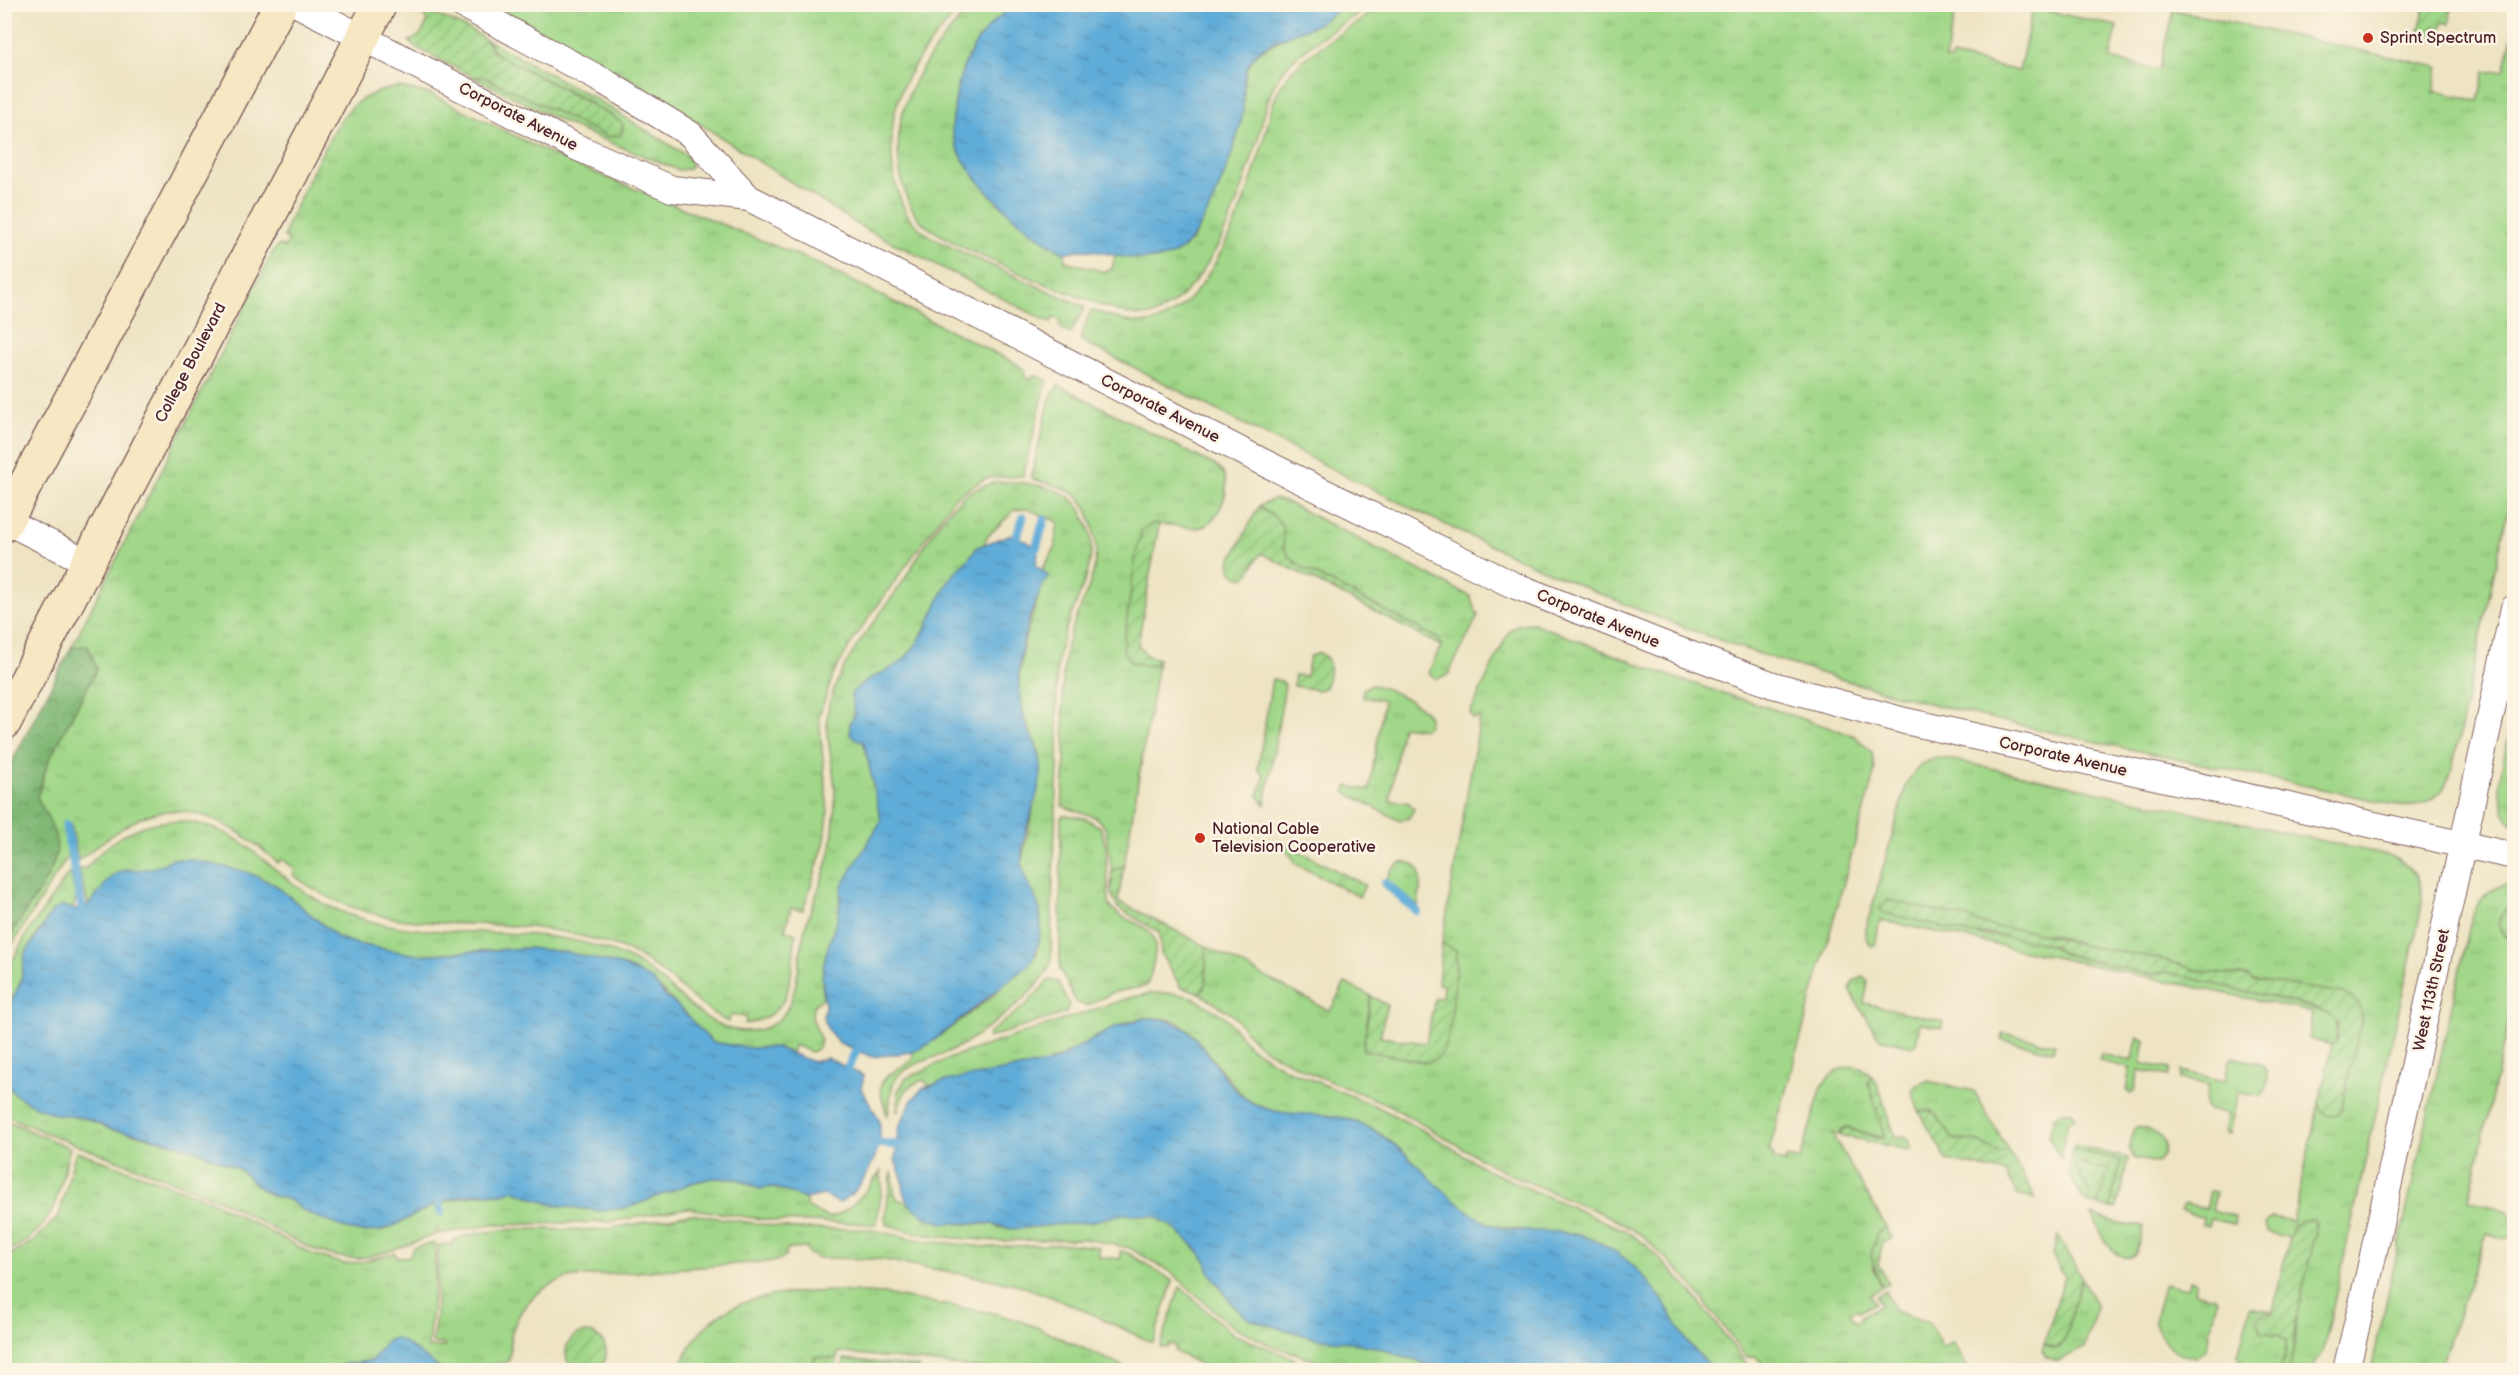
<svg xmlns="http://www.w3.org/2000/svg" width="2519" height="1375" viewBox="0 0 2519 1375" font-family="'Balsamiq Sans',sans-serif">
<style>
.grass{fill:url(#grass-tufts);stroke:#757b5a;stroke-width:1.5}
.forest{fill:url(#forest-crowns);stroke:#656c50;stroke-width:1.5}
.garden{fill:url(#garden-furrows);stroke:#757b5a;stroke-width:1.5}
.water{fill:url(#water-ripples);stroke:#546682;stroke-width:1.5}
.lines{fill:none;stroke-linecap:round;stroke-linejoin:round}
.stream{stroke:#5facd8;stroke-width:9}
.minor-casing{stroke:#836461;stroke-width:28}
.secondary-casing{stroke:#836461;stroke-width:36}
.minor{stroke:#fff;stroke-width:26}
.secondary{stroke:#f7e8c3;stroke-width:33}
.poi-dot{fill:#c8321e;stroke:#fcf5e5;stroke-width:2}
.labels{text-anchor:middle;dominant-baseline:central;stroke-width:5;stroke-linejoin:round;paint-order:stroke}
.poi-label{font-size:16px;fill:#4a1f2b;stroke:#fcf5e5;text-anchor:start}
.street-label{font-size:16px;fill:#4a1f2b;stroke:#fcf5e5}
</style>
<defs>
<pattern id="grass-tufts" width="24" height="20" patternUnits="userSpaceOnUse" patternTransform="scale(1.5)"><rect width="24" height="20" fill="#a0d788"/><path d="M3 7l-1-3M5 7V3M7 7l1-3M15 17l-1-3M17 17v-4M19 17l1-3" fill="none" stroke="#8bb876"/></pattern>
<pattern id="forest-crowns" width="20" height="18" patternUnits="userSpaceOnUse" patternTransform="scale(1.5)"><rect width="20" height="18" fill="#80b874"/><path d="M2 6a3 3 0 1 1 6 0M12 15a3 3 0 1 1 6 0" fill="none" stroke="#6b955f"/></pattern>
<pattern id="garden-furrows" width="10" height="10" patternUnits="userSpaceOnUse" patternTransform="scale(1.5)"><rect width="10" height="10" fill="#a0d788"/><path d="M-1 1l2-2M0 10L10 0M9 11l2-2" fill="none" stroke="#8bb876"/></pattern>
<pattern id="water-ripples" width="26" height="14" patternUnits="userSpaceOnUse" patternTransform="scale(1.5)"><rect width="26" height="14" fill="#5facd8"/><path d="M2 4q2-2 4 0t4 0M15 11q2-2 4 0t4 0" fill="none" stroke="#508baf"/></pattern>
</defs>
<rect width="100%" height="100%" fill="#fcf5e5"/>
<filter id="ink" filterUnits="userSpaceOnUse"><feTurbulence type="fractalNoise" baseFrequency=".0167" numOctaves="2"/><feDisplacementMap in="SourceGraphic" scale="12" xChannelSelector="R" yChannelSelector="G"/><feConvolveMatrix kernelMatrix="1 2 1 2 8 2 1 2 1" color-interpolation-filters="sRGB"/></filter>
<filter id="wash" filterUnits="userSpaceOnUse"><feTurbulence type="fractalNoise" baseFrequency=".008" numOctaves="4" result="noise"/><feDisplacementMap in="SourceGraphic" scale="24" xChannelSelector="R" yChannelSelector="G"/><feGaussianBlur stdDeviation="1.35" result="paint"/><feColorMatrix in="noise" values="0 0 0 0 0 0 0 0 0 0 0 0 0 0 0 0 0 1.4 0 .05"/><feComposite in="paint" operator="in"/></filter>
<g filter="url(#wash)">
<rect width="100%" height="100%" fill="#eee4c4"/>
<g class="grass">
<path d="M491,5H963C915,60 884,92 893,170C896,188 902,212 916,225C930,239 953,248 971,256C1009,274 1047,290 1085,307L1070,334L1059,326L1061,321L1054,317L1051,322L1039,317L860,226L622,74Z"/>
<path d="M972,5H1015C976,31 958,65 954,112C953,119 951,128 953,135C964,179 1026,232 1065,253V261L1105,272L1112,269L1115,256L1160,259L1192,241L1222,181L1235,144L1242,114V88L1247,70L1255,54L1295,31L1318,24L1345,5H1372C1345,22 1296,50 1279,76C1266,97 1263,122 1256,145C1240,198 1213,281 1162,311C1139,326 1095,302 1072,294C1042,283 935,240 918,218C906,202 901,182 899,163C892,96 931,52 972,5Z"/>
<path d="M1383,5H1957L1945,59L1951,60L1952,56L2019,71L2033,8L2117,26L2110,59L2159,70L2173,10L2438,67L2433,94L2436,91L2478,101L2485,72L2504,71L2514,28V481L2453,765C2445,799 2424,810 2391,804C2174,756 1952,720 1742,648C1511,569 1297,450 1080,340L1091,310C1111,316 1131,326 1153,322C1209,310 1248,195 1262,146C1268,126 1271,100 1283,82C1299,56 1357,24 1383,5Z"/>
<polygon points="487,40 594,98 686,155 692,165 689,169 678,170 577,129 473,77 484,77 608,137 593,104 495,53"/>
<path d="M400,87L433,95L559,158L812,261L1015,363L1026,371L1024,376L1031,380L1034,375L1047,380L1023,476L986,478L955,497L855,637L834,673L819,716L828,813L825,841L803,910L791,908L785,930L796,934C789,976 797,1014 745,1024L746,1017L731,1015L728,1022C694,1005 670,973 636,955C621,946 602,942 585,937C480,909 388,947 293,875L295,869L282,859L278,863C245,833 194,797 146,816C122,825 98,846 78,860L71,823L64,825L68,856L5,956V944L40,887L56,853L51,825L37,797L48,762L97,669L76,646L70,650L274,250L280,245L285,248L289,240L284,237L288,223C303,194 331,125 353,106C367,94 383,89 400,87Z"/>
<path d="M1058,385L1216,466C1236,480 1223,511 1207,525C1186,536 1150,509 1140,538L1123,648L1131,663L1153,666L1158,663L1124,866L1112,871L1105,827L1095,817L1062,806C1064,785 1066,764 1065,742C1063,713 1061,685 1065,656C1073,604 1109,577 1091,520C1088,511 1083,499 1074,494C1062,485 1045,484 1031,478L1050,398Z"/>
<path d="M995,482C1018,481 1057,485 1074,501C1081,507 1086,519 1089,528C1102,568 1063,618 1058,659C1053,695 1060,731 1058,767C1055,832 1051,897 1051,962C1043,990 985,1031 960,1046C942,1057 916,1060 900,1074C888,1085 892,1102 887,1117C886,1108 882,1101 881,1093C877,1075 901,1069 912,1060L913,1052L929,1044L994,995L1009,979L1031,963L1037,952L1040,909L1023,876L1022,859L1041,773L1040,754L1025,720L1018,684L1025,638L1041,589L1048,576L1042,570L1055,548L1058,522L1028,509L1014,510C1006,521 985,534 984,545L977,547C971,559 959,567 951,578C933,605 929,634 904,659C889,674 865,679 851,695L855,714L850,723L857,739L864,743L882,821L840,897L838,917L822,976L823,998L813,1006L812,1017L821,1041L816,1050L811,1052L794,1045L791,1053L775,1047L751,1048L712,1042L661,989L639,973L601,960L529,948L417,955L357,944L339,938L275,885L227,867L172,859L159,867L144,870L126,869L112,877L101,894L88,905L79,869L86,868C127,818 182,807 238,840C270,862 296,891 331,907C409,945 499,923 581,942C605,948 628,956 648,970C676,990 707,1030 743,1031C806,1033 794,962 806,924C816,893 831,864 833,831C835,812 836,789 833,771C830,748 824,727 829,705C840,660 875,623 900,586C918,558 935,524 958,501C969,490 981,487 995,482Z"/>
<polygon points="1274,499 1286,502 1470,596 1478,616 1448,675 1437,679 1428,673 1441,646 1436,637 1301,567 1284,553 1282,537 1272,515 1259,506"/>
<path d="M1533,623L1658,672L1855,736L1872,752L1875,771L1769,1151L1774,1154L1773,1159L1784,1162L1787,1157L1800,1160L1822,1086C1833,1069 1854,1058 1871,1075L1868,1082L1886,1134L1885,1138L1853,1130H1841L1839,1135L1832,1134L1886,1227L1877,1233L1873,1267L1882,1287L1870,1295L1875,1303L1859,1312L1857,1309L1850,1312L1856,1323L1862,1319L1861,1316L1881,1305L1876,1296L1885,1291L1895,1311L1929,1323L1943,1348L1952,1342L1969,1370H1759L1762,1363L1755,1356L1746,1357L1689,1281L1642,1235L1610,1217L1502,1171L1389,1105L1312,1074L1268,1051L1254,1041L1233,1015L1199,993C1211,984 1204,961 1206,946L1330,1011L1345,983L1371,996L1363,1050L1424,1062L1437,1059L1456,968V951L1442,943L1480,717L1473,719L1470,713L1509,631L1519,624Z"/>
<polygon points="1272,679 1282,681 1285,685 1265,805 1258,796 1264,776 1258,769"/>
<path d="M1370,685C1382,684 1425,706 1429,717L1428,725L1424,729L1402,726L1390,800L1409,803L1414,809L1409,818L1400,821L1345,792L1348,786L1369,790L1384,701L1363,697V689Z"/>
<path d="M2514,716V826C2486,798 2507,750 2514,716Z"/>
<path d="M1936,758L1949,759L2393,856C2416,869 2425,884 2421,910L2323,1352L2311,1370H2289L2296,1337L2295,1323L2316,1224L2289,1238L2267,1232L2265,1223L2271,1217L2293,1221L2319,1102L2325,1114L2333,1116L2341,1109L2362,1017L2329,991L2253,980L2247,976L2202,972L2162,959L2086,946L2053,935L1988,926L1968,918L1922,910L1885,913C1914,918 1942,930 1971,934C1998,937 2041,935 2061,953L2150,974L2166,972L2292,1002L2337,1017L2336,1042L2332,1045L2309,1039L2312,1012L1880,920L1875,945L1871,946L1866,938V929L1907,782L1921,764Z"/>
<path d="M1065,815L1085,818L1101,828L1106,848L1109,905C1127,929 1162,918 1154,959C1152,968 1151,979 1146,986L1114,992L1086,1006L1076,1002L1060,969L1061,817Z"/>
<polygon points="1283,843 1365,885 1359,897 1294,863 1294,859 1282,847"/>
<path d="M1400,863C1428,858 1420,889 1418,906L1386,880L1392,869Z"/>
<polygon points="69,873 71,874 76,898 73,909 52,916 38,932 25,954 21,981 5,1016 5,976 26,935"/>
<path d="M2514,883V909H2506L2499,920L2506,936L2514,939V996L2469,1200L2508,1211L2514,1223L2513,1234L2506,1239L2487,1233L2439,1370H2371L2471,920C2478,898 2491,885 2514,883Z"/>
<polygon points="1864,977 1868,982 1864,1003 1943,1021 1942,1028 1920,1023 1916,1043 1913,1046 1879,1038 1850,991 1853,981"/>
<polygon points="1049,980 1058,982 1069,1004 1066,1013 988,1038 988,1034 1027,1004"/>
<path d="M1151,993H1172L1192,997L1224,1016L1250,1047L1286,1069L1378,1107L1426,1132L1489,1171L1626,1231L1646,1245L1690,1290L1751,1370H1712C1706,1359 1695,1352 1688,1342C1659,1303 1642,1258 1593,1242C1571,1238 1548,1233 1526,1230C1513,1229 1499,1228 1486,1223C1434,1198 1411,1142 1355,1121C1323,1110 1283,1121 1253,1103C1227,1088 1197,1026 1172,1020C1122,1006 1081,1054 1037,1066L928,1086L925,1080C907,1082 901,1098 897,1113L898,1091L906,1078L955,1056L1129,998Z"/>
<polygon points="2003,1033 2055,1044 2053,1051 2002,1040"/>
<polygon points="2138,1037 2145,1041 2141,1063 2170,1069 2168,1076 2139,1070 2134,1091 2130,1094 2126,1090 2130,1068 2099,1061 2101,1054 2131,1061"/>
<path d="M2233,1057L2261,1064C2270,1072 2270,1089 2260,1096L2238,1093L2229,1134L2224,1132L2228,1114L2208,1110L2205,1107L2209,1085L2180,1079L2181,1071L2225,1081L2229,1061Z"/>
<polygon points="1927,1081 1974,1091 2008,1150 2003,1154 1993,1152 1980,1142 1953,1139 1931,1110 1919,1112 1912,1091 1916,1085"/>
<path d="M4,1082L16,1095L55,1114L85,1118L101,1125L196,1150L239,1169L258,1187L271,1195L290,1200L305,1212L347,1229L379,1231L387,1229L433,1204L440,1214L445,1202L477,1194H503L513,1190L553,1205L602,1211L630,1207L694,1182L713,1178L738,1179L756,1188L766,1187L793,1192L805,1199L808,1208L829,1218C851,1212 868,1189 881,1171L882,1189L876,1224L774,1221L687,1208L610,1222L493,1225L438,1234L437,1227L434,1235C410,1243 370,1261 346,1258C297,1251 257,1215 213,1197C144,1167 72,1147 5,1115Z"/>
<polygon points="2063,1112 2072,1112 2075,1118 2068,1121 2061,1160 2049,1138 2054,1117"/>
<path d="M5,1120L70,1148C54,1201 61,1224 5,1253Z"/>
<path d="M2136,1127C2157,1130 2175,1141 2157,1163L2134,1158L2129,1150L2133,1130Z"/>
<polygon points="2073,1150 2121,1160 2110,1208 2097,1205 2108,1169 2089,1167 2084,1162 2075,1168 2090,1193 2089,1203 2085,1202 2068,1172"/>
<path d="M76,1151L208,1199L312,1254L344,1264L362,1262L394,1253L398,1258L410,1256L413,1248L435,1243V1279L428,1347H444L445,1344L432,1343L436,1315L438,1245L452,1244L453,1240L477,1233L517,1229L601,1230L691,1214L794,1229H867L926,1241L987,1247L1066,1244L1099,1247V1257L1120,1259V1251L1128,1253L1173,1281L1153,1343L1070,1304L1017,1284L879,1259L817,1258L809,1254L807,1248L787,1249L785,1257L775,1261L573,1277C544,1283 520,1303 512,1332C510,1342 511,1352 509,1361L482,1367V1370H442L402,1341L393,1339L386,1342L371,1361L345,1364L331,1370H5V1258L34,1241L59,1216Z"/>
<polygon points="892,1170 894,1191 897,1199 909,1203 927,1218 943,1223 992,1224 1001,1228 1089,1222 1123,1214 1154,1216 1170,1225 1192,1244 1207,1262 1208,1270 1233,1305 1249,1319 1314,1338 1350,1342 1379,1348 1443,1370 1343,1370 1268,1344 1229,1324 1171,1272 1130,1248 1086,1239 998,1241 955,1238 921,1234 887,1225 885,1219"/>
<polygon points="2210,1191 2216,1192 2212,1210 2235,1216 2234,1224 2210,1219 2208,1226 2202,1225 2203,1218 2180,1210 2185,1204 2206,1209"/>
<path d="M2092,1215L2130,1226H2144L2135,1255C2113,1267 2101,1231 2092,1215Z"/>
<polygon points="2082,1278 2097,1306 2084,1348 2058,1361 2046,1357 2042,1351 2044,1344 2052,1349 2060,1347 2064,1340"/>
<path d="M2190,1280L2196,1282L2194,1292L2214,1297L2217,1300L2206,1349L2196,1357C2170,1356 2164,1344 2154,1321L2165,1284L2187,1288Z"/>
<polygon points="1180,1287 1233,1334 1295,1359 1291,1370 1211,1370 1174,1351 1176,1347 1169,1344 1167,1348 1160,1347"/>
<path d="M836,1291L883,1294L998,1314L1034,1326L1131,1370H1047L1037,1368L1036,1370H995L839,1352L837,1359L814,1357L813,1370H679C706,1296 767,1293 836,1291Z"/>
<polygon points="2250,1307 2273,1311 2272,1335 2278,1335 2287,1341 2284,1359 2278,1370 2251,1370 2240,1364 2238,1355"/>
</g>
<path class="forest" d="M76,646H88L97,669L48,762L37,797C45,813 60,835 56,854C50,882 19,919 5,944V775L70,650Z"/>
<g class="garden">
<polygon points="2425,5 2451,5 2450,24 2443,22 2441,28 2434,27 2433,34 2419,31"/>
<path d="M422,12C432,11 481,33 487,42C491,47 490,49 495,53L611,115L623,124L621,135L608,137L484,77H473L415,47L409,41C419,39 423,32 427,22Z"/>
<path d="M1259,506C1265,512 1273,515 1279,521C1291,538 1271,544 1301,567L1439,639L1441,646L1261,553L1247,576L1243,578C1235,577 1229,570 1230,562Z"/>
<path d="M1153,523L1159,524L1138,644L1146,655L1159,659L1154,666C1137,664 1127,665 1123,648L1136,553L1142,530Z"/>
<path d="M1320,653C1334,660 1330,676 1325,688L1318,690L1293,686L1295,675L1306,676L1310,656Z"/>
<path d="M1124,866L1118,901L1206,946C1204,960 1210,982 1201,993L1181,987L1161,954L1159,932L1118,908L1111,893L1112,871Z"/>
<path d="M1887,900L1968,918L1988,926L2033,931L2086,946L2162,959L2202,972L2248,976L2253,980L2344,993L2357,1002L2362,1017L2341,1109L2337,1114L2328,1116L2322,1111L2319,1102L2332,1045L2336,1042L2338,1022C2334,1008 2253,992 2237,991L2230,986L2226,987L2166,972L2150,974L2061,953L2055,946L2031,941L1987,933L1970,934L1885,913L1881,911V905Z"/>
<path d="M2506,909H2514V939C2499,934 2493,922 2506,909Z"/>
<path d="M1442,943L1456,950C1456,972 1452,1039 1441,1055C1437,1060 1430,1062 1424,1062L1363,1050L1371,996L1387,1005L1380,1037L1426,1043L1435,998H1442L1443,985L1438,984Z"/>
<polygon points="1871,1075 1878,1085 1896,1139 1905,1136 1912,1148 1908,1150 1839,1135 1844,1128 1848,1128 1877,1138 1885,1138 1868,1082"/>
<path d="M1926,1110L1936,1114L1953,1139C1961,1141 1970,1140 1978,1142C1990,1145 1995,1159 2008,1150L2036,1199L2017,1195L2006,1173L1947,1160L1919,1112Z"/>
<polygon points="2074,1145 2128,1158 2117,1209 2110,1208 2121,1160 2073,1150"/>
<polygon points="2080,1162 2089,1167 2109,1169 2097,1205 2089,1203 2090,1193 2075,1168"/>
<path d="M2302,1220H2314L2316,1231L2295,1323C2294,1339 2294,1355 2289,1370H2278L2284,1359L2287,1340L2278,1335L2262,1332L2257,1321L2260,1316L2273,1311L2289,1238L2294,1226Z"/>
<polygon points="1886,1227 1892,1238 1883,1243 1878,1264 1889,1284 1882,1287 1871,1256 1877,1233"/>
<polygon points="2058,1236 2082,1278 2064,1340 2056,1349 2044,1344 2065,1277 2052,1255"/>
<circle cx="586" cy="1353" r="20"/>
<polygon points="814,1357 837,1359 836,1370 813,1370"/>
<polygon points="844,1359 919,1367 918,1370 843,1370"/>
</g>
<g class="water">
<path d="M1015,5V4L1345,5C1336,11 1328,18 1319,23C1301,33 1268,39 1254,56C1239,74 1246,95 1242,117C1236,148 1204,239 1176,253C1138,272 1093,241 1065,253C1026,232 964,179 953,135C951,128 953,119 954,112C958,65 976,31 1015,5Z"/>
<path d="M1009,535C1020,538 1033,541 1038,554L1036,565L1048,576C1025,617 1011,671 1024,717C1030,738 1043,751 1041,774C1038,803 1020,834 1022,863C1023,878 1029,884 1035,897C1045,916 1041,944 1031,963L929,1044L913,1052L872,1057L839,1043L828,1030L823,1017L825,1006L822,976L826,953L838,917L842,886L881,821L864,743L850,735V723L855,714L851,695C858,681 891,671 904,659C928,636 933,605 951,578C959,567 971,559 977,547Z"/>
<path d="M172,859H189L247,872L275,885L339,938L357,944L417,955L529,948L567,952L624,966L653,980L665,996L679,1007L712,1042L751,1048L775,1047L813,1062L827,1058L864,1076L861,1089C864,1093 878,1117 879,1120C885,1149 863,1190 839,1203L824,1195L805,1199C791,1195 776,1183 760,1189L738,1179L713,1178L694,1182L630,1207L602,1211L553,1205L513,1190L503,1194L477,1193L439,1202L396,1225L379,1231L362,1232L347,1229L305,1212L290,1200L271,1195L258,1187L239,1169L196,1150L135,1133L112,1130L85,1118L55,1114L36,1107L16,1095L5,1082V1016L21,981L25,954L53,910L63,906C92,919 98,886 114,875C126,867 133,871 146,869C156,868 163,864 172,859Z"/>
<path d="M1145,1018C1207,1015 1210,1081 1254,1104C1286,1120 1324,1109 1356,1122C1411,1145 1434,1193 1484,1221C1509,1236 1542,1228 1569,1233C1611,1240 1643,1270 1665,1304C1673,1317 1679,1331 1688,1343C1696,1353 1707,1360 1712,1370H1443L1379,1348L1350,1342L1315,1338L1249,1319L1233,1305L1208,1270L1207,1262L1192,1244L1170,1225L1154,1216L1123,1214L1089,1222L1012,1229L992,1224L943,1223L927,1218L911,1206L905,1198L902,1178L895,1160L898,1129L912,1100L922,1089L940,1082L1052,1062L1117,1026Z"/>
<polygon points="393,1338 402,1341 442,1370 331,1370 345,1364 371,1361 386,1342"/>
</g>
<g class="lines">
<g class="stream">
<polyline points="1017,536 1023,517"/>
<polyline points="1036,548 1044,520"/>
<polyline points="66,825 82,908"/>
<polyline points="1385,883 1417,911"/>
<polyline points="848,1068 856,1051"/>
<polyline points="877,1143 897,1145"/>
<polyline points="439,1202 441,1212"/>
</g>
</g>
</g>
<g filter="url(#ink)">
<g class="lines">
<g class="minor-casing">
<g id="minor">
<polyline points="297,4 574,146 672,189 749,198"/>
<polyline points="461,4 605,82 690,134 749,198 1261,461 1511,584 1678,650 1773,685 1905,721 2514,856"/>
<polyline points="4,520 87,562"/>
<polyline points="2346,1370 2369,1274 2514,608"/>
</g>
</g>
<g class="secondary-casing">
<g id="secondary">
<polyline points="4,525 281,4"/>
<polyline points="4,723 380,4"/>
</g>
</g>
<use href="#minor" class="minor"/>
<use href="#secondary" class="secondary"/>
</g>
</g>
<g class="poi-dot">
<circle cx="2368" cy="38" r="6"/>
<circle cx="1200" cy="838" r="6"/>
</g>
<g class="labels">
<g class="poi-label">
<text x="2380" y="38">Sprint Spectrum</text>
<text x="1212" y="829">National Cable<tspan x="1212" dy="18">Television Cooperative</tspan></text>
</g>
<g class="street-label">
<text transform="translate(518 117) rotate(27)">Corporate Avenue</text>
<text transform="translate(191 363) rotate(-62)">College Boulevard</text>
<text transform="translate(1160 409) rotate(27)">Corporate Avenue</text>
<text transform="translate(1598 619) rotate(22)">Corporate Avenue</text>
<text transform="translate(2063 757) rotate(13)">Corporate Avenue</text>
<text transform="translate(2432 990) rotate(-78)">West 113th Street</text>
</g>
</g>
<rect width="2519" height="1375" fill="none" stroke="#fcf5e5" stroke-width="24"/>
</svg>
